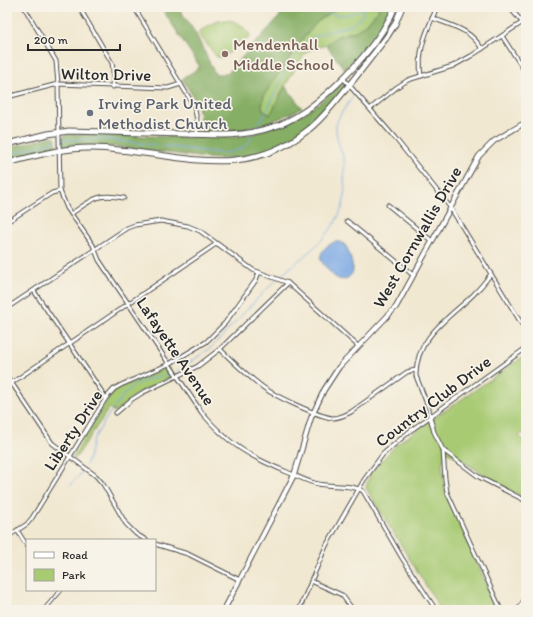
<svg xmlns="http://www.w3.org/2000/svg" width="533" height="617" viewBox="0 0 533 617" font-family="Itim,sans-serif">
<style>
.green{fill:#a8ca73;stroke:#6a7a4f}
.forest{fill:#86ae65;stroke:#586c48}
.water{fill:#7ba9e4;stroke:#536a88}
.lines{fill:none;stroke-linecap:round;stroke-linejoin:round}
.stream{stroke:#7ba9e4;stroke-width:1}
.minor-casing{stroke:#494744;stroke-width:5}
.tertiary-casing{stroke:#494744;stroke-width:6}
.primary-casing{stroke:#494744;stroke-width:7}
.minor{stroke:#fff;stroke-width:3}
.tertiary{stroke:#fff;stroke-width:4}
.primary{stroke:#fff;stroke-width:5}
.education-dot{fill:#8d6e63;stroke:#f7f3e8;stroke-width:1.5}
.worship-dot{fill:#6b7280;stroke:#f7f3e8;stroke-width:1.5}
.labels{text-anchor:middle;dominant-baseline:central;stroke-width:3.5;stroke-linejoin:round;paint-order:stroke}
.education-label{font-size:17px;fill:#785e54;stroke:#f7f3e8;text-anchor:start}
.street-label{font-size:17px;fill:#2b2b2b;stroke:#f7f3e8}
.worship-label{font-size:17px;fill:#5b616d;stroke:#f7f3e8;text-anchor:start}
</style>
<rect width="100%" height="100%" fill="#f7f3e8"/>
<filter id="ink" filterUnits="userSpaceOnUse"><feTurbulence type="fractalNoise" baseFrequency=".025" numOctaves="2"/><feDisplacementMap in="SourceGraphic" scale="8" xChannelSelector="R" yChannelSelector="G"/><feConvolveMatrix kernelMatrix="1 2 1 2 8 2 1 2 1" color-interpolation-filters="sRGB"/></filter>
<filter id="wash" filterUnits="userSpaceOnUse"><feTurbulence type="fractalNoise" baseFrequency=".012" numOctaves="4" result="noise"/><feDisplacementMap in="SourceGraphic" scale="16" xChannelSelector="R" yChannelSelector="G"/><feGaussianBlur stdDeviation="0.9" result="paint"/><feColorMatrix in="noise" values="0 0 0 0 0 0 0 0 0 0 0 0 0 0 0 0 0 1.4 0 .05"/><feComposite in="paint" operator="in"/></filter>
<g filter="url(#wash)">
<rect width="100%" height="100%" fill="#f1e8d1"/>
<g class="green">
<polygon points="339,7 379,7 378,11 368,22 356,31 338,36 326,45 307,51 298,64 285,86 271,115 264,111 262,107 264,95 301,41 317,22"/>
<path d="M226,20C240,21 242,26 251,36L222,58L217,57L198,33C207,25 214,21 226,20Z"/>
<polygon points="526,355 526,430 519,436 526,442 526,497 513,492 446,451 442,464 445,491 498,610 441,610 366,488 370,473 398,443"/>
<polygon points="168,367 174,375 137,394 115,412 109,408 75,459 72,457 112,393 117,389"/>
</g>
<g class="forest">
<path d="M161,7H178L196,34L215,74H227L280,16L281,10L279,7H339L317,22L301,41L264,95L262,107L264,111L270,115L285,86L302,108C264,127 243,132 201,131L200,129C201,106 194,98 182,79L200,67Z"/>
<path d="M379,7H391C380,32 362,51 345,70L326,45L338,36L356,31L368,22L378,11Z"/>
<path d="M342,83H344L345,85C330,104 315,124 294,137C272,151 247,158 222,159C207,159 191,156 176,154C139,150 102,143 64,147L63,145V136L68,134L218,138L239,137L256,133L305,113L319,103Z"/>
<polygon points="54,136 56,138 56,146 54,149 7,161 7,148"/>
</g>
<path class="water" d="M334,242C338,242 341,241 344,244C349,248 353,266 353,272C343,287 333,277 326,267C323,263 319,260 321,255C322,249 329,245 334,242Z"/>
<g class="lines">
<g class="stream">
<path d="M329,13C340,17 356,15 364,7"/>
<polyline points="257,126 266,112 286,69 309,39 333,30 352,25 363,15 363,8"/>
<path d="M62,140L104,139L222,153C234,152 249,149 252,135"/>
<polyline points="7,155 55,141"/>
<path d="M281,276C303,255 327,242 340,213C347,198 344,188 344,174C344,168 345,164 344,159C341,150 335,135 336,126C337,117 348,104 353,97"/>
<polyline points="177,371 212,347 256,300 276,280"/>
<polyline points="86,465 89,458 93,440 111,411 127,391 136,384 150,379 172,373"/>
<polyline points="70,485 79,476 83,468"/>
</g>
</g>
</g>
<g filter="url(#ink)">
<g class="lines">
<g class="minor-casing">
<g id="minor">
<path d="M24,7L56,61L58,84L60,191L67,208L93,245L99,260L202,413C228,444 250,457 287,472C297,476 308,482 318,484C332,487 353,484 363,491L402,558L436,610"/>
<polyline points="79,7 112,63 113,70 113,87"/>
<polyline points="134,7 194,106 197,120 197,135"/>
<polyline points="509,7 523,23"/>
<path d="M432,18C453,26 470,29 482,49"/>
<polyline points="502,36 526,73"/>
<path d="M421,76C417,49 427,31 437,7"/>
<polyline points="7,78 12,96"/>
<polyline points="343,78 395,138 450,207 526,331"/>
<polyline points="7,97 58,84 168,88 181,84"/>
<polyline points="370,109 397,87 408,80 453,66 471,56 526,20"/>
<polyline points="388,205 432,241"/>
<path d="M71,214C93,199 97,193 124,198"/>
<polyline points="347,221 413,275"/>
<polyline points="7,222 52,193 60,191"/>
<path d="M491,274C485,282 479,289 473,295C449,318 415,338 416,376L429,409L430,417L434,432L443,450L445,479L447,492L501,610"/>
<polyline points="34,291 106,398"/>
<polyline points="7,308 127,228 135,225 161,221 188,226 200,231 253,270 288,283 358,346"/>
<path d="M220,349C233,362 246,374 260,385C272,395 319,417 333,418C340,418 345,415 351,412L407,372L416,370"/>
<polyline points="7,376 52,443 96,476 103,484 126,524 136,534 146,540"/>
<polyline points="7,386 216,244"/>
<polyline points="116,413 131,400 142,393 198,366 220,349 288,283"/>
<polyline points="526,433 526,435"/>
<polyline points="443,450 479,477 526,501"/>
<polyline points="17,530 27,546"/>
<polyline points="7,537 27,524 32,518 106,398 114,389 121,385 169,364 206,342 225,323 256,280 259,272"/>
<polyline points="155,544 188,554 240,580"/>
<polyline points="311,581 342,595 353,610"/>
<polyline points="7,602 15,610"/>
<polyline points="44,610 61,590"/>
<polyline points="299,610 326,546 364,480 383,454 410,431 526,348"/>
<polyline points="518,610 526,597"/>
</g>
</g>
<g class="tertiary-casing">
<polyline id="tertiary" points="224,610 294,475 311,418 324,390 339,367 396,307 479,156 494,141 526,122"/>
</g>
<g class="primary-casing">
<g id="primary">
<path d="M7,144L48,134L69,131L222,135C241,135 260,132 279,125C320,109 378,48 395,7"/>
<path d="M7,163C36,156 63,147 93,148C170,150 240,185 308,130C321,120 331,107 341,95C357,76 371,57 386,38L395,24L402,7"/>
</g>
</g>
<use href="#minor" class="minor"/>
<use href="#tertiary" class="tertiary"/>
<use href="#primary" class="primary"/>
</g>
</g>
<circle class="education-dot" cx="225" cy="54" r="4"/>
<circle class="worship-dot" cx="90" cy="113" r="4"/>
<g class="labels">
<g class="education-label">
<text x="233" y="44">Mendenhall<tspan x="233" dy="20">Middle School</tspan></text>
</g>
<g class="street-label">
<text transform="translate(106 74) rotate(1)">Wilton Drive</text>
<text transform="translate(417 237) rotate(-60)">West Cornwallis Drive</text>
<text transform="translate(176 351) rotate(56)">Lafayette Avenue</text>
<text transform="translate(433 401) rotate(-37)">Country Club Drive</text>
<text transform="translate(73 430) rotate(-57)">Liberty Drive</text>
</g>
<g class="worship-label">
<text x="98" y="103">Irving Park United<tspan x="98" dy="20">Methodist Church</tspan></text>
</g>
</g>
<rect width="533" height="617" fill="none" stroke="#f7f3e8" stroke-width="24"/>
<rect x="26" y="539" width="130" height="52" fill="#f7f3e8" stroke="#a5a39c"/>
<rect x="34" y="552" width="20" height="6" fill="#ffffff" stroke="#a5a39c"/>
<text x="62" y="559" font-size="12" fill="#2b2b2b">Road</text>
<rect x="34" y="569" width="20" height="12" fill="#a8ca73" stroke="#a5a39c"/>
<text x="62" y="579" font-size="12" fill="#2b2b2b">Park</text>
<path d="M28 44v6h92v-6" fill="none" stroke="#2b2b2b" stroke-width="2"/>
<text x="34" y="44" font-size="12" fill="#2b2b2b" stroke="#f7f3e8" stroke-width="3" paint-order="stroke">200 m</text>
</svg>
